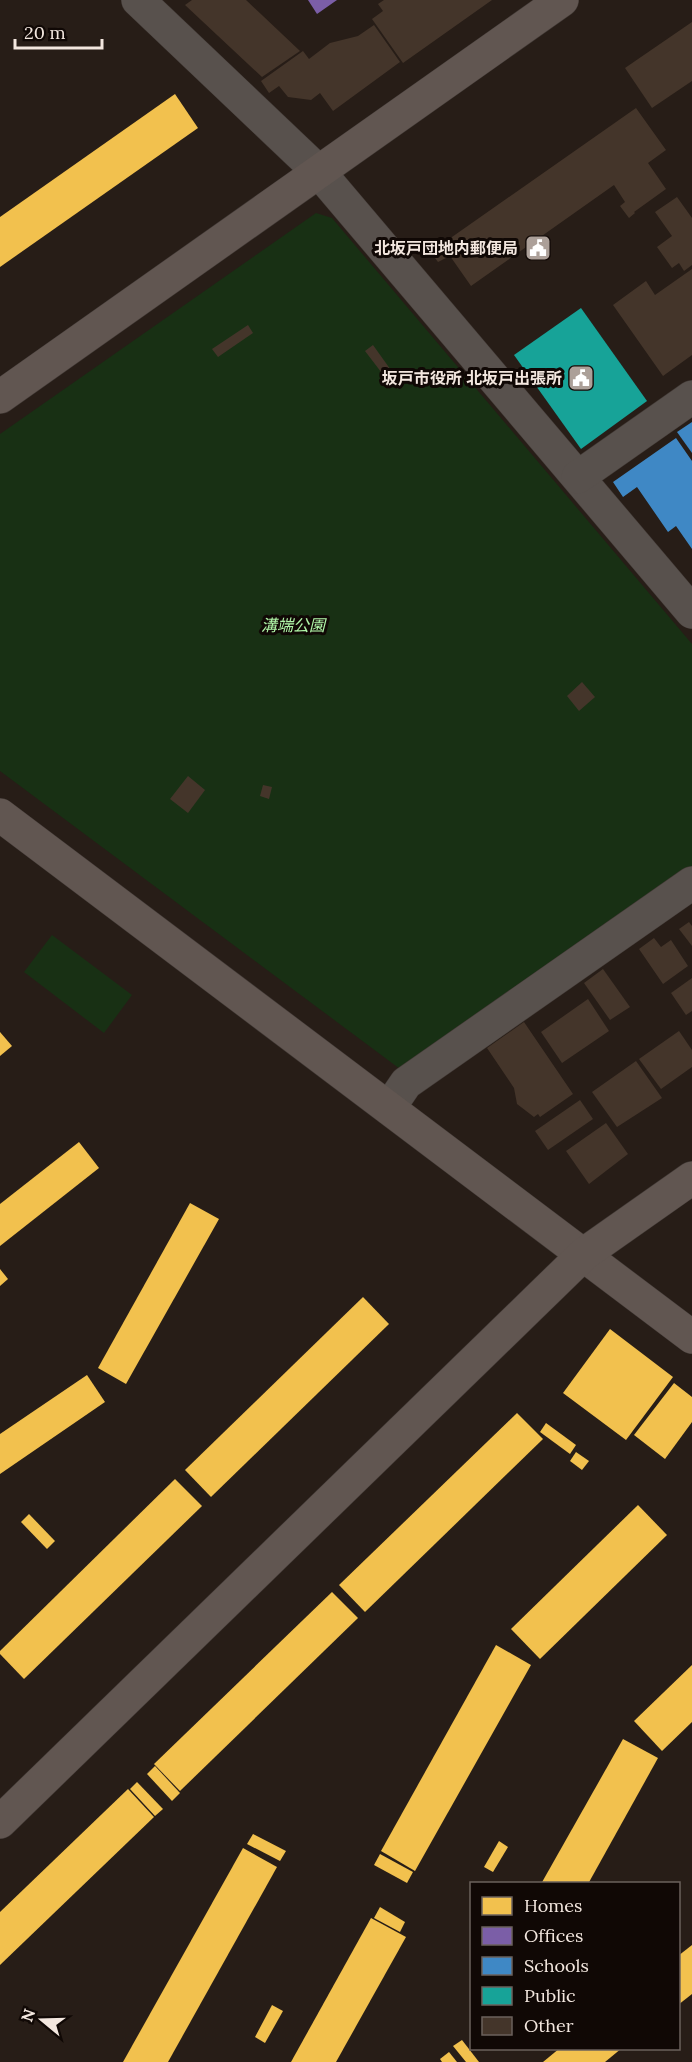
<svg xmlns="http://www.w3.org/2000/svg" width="692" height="2062" viewBox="0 0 692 2062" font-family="Lora,'Noto Sans JP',serif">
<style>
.green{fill:#183014}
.homes{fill:#f2c14e}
.offices{fill:#7b5ea7}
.schools{fill:#3f88c5}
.public{fill:#17a398}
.building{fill:#44352a}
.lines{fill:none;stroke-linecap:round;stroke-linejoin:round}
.street-casing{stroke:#403834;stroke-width:34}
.secondary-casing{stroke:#403834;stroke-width:34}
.street{stroke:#58514d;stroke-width:33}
.secondary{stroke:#615651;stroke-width:33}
.labels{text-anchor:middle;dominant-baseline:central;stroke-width:6;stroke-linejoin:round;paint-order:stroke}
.poi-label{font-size:16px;font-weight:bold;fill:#f3e7df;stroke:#100805;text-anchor:end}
.park-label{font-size:16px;font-style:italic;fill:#b0f6a8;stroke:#100805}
</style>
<rect width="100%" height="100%" fill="#271d17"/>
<g class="green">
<polygon points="316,213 332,218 692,644 692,867 400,1069 0,771 0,434"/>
<polygon points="52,935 132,995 104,1033 24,972"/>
</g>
<g class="homes">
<polygon points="175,94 198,128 0,267 0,217"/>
<polygon points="0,1032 12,1046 0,1056"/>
<polygon points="79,1142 99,1168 0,1246 0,1204"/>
<polygon points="190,1203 219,1219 126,1384 98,1368"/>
<polygon points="0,1269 8,1279 0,1286"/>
<polygon points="363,1297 389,1324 211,1497 185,1470"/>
<polygon points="610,1329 673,1377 626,1440 563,1393"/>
<polygon points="87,1375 105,1402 0,1474 0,1434"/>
<polygon points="674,1383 692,1397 692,1422 665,1459 634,1435"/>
<polygon points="517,1413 543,1439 365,1612 339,1585"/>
<polygon points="546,1423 576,1445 570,1454 540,1432"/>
<polygon points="576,1452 589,1461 582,1470 570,1461"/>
<polygon points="175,1479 202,1506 24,1679 0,1654 0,1651"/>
<polygon points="638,1505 667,1535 540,1659 511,1629"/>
<polygon points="29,1514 55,1541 47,1549 21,1522"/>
<polygon points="332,1592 358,1618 180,1791 154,1764"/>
<polygon points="496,1645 531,1665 415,1871 381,1851"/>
<polygon points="692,1665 692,1722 662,1751 634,1721"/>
<polygon points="623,1739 658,1758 588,1884 541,1884"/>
<polygon points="155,1766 180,1793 172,1801 147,1774"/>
<polygon points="137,1782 163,1809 155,1816 130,1789"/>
<polygon points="128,1789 154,1817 0,1965 0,1912"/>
<polygon points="253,1834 286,1851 280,1861 247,1844"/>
<polygon points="499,1841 508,1847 493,1872 484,1867"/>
<polygon points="243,1848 277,1867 168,2062 123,2062"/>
<polygon points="380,1854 413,1872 407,1883 374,1865"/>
<polygon points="380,1907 405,1922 400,1932 374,1918"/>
<polygon points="371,1918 406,1937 336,2062 291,2062"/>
<polygon points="692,1945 692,1994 678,2005 678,1956"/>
<polygon points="272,2005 283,2011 265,2043 255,2037"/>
<polygon points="462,2040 479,2062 466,2062 453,2046"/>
<polygon points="560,2048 622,2048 605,2062 543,2062"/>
<polygon points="449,2052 457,2062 442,2062 440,2059"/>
</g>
<polygon class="offices" points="308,0 337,0 317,14"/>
<g class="schools">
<polygon points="692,422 692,453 677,432"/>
<polygon points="676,438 692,461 692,549 676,526 668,532 637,487 623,497 613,482"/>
</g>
<polygon class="public" points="581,308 647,401 581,449 514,355"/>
<g class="building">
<polygon points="192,0 246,0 300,51 262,77 185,5"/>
<polygon points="384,0 492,0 403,63 372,19 383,11 378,4"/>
<polygon points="692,22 692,81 652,108 625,68"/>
<polygon points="374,25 400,62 333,111 320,93 311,100 288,97 279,86 269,93 261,81 303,51 309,59 330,43 358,36"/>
<polygon points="636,108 666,150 648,163 666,189 634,212 635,213 629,218 620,206 625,202 614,185 471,286 450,256 438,262 432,254 444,246 442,244"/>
<polygon points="677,197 692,218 692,265 684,271 679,263 672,268 657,247 672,236 655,212"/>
<polygon points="692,269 692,355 663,376 613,305 646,281 655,295"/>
<polygon points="248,325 253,333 218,357 212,349"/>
<polygon points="373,345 398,380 391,385 365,351"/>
<polygon points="582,682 595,697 579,711 567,696"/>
<polygon points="188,776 205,790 188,813 170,799"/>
<polygon points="263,785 272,787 269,799 260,796"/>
<polygon points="689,922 692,926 692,946 679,929"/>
<polygon points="654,938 661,947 671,940 688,966 663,984 639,949"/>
<polygon points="603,969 630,1007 610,1020 584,983"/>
<polygon points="692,978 692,1011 686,1015 671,993"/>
<polygon points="588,999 609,1031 562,1063 541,1032"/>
<polygon points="524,1022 573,1094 540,1117 538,1114 534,1117 517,1104 514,1088 487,1048"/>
<polygon points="679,1031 692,1050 692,1067 661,1089 639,1059"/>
<polygon points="636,1061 662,1098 617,1127 592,1092"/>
<polygon points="580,1100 593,1119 548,1150 535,1131"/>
<polygon points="606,1123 628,1154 589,1184 566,1151"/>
</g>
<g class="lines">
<g class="street-casing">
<g id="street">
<polyline points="138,0 319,172 692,612"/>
<polyline points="578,477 692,397"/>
<polyline points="389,1108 406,1083 692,883"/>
</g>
</g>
<g class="secondary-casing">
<g id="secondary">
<polyline points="0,397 562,0"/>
<polyline points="0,815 692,1337"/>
<polyline points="0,1822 584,1254 692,1178"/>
</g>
</g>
<use href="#street" class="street"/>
<use href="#secondary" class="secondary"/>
</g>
<defs>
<g id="civic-square" transform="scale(1.35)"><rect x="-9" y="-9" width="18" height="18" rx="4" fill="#aca099" stroke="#100805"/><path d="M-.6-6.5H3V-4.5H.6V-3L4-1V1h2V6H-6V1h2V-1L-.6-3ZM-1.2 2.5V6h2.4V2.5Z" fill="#fff"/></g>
</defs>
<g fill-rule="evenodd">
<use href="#civic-square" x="538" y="248"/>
<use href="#civic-square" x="581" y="378"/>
</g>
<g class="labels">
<g class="poi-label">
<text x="518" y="248">北坂戸団地内郵便局</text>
<text x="562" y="378">坂戸市役所 北坂戸出張所</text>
</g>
<g class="park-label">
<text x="293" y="625">溝端公園</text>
</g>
</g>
<rect x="470" y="1882" width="210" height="168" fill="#100805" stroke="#6b615c" stroke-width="1.5"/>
<rect x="482" y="1897" width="30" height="18" fill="#f2c14e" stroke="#6b615c" stroke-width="1.5"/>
<text x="524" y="1912" font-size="18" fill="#f3e7df">Homes</text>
<rect x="482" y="1927" width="30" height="18" fill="#7b5ea7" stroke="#6b615c" stroke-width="1.5"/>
<text x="524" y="1942" font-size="18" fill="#f3e7df">Offices</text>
<rect x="482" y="1957" width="30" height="18" fill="#3f88c5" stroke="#6b615c" stroke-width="1.5"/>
<text x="524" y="1972" font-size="18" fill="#f3e7df">Schools</text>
<rect x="482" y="1987" width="30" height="18" fill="#17a398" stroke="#6b615c" stroke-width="1.5"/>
<text x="524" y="2002" font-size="18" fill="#f3e7df">Public</text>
<rect x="482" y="2017" width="30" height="18" fill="#44352a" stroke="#6b615c" stroke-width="1.5"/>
<text x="524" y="2032" font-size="18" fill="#f3e7df">Other</text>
<g transform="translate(42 2020) rotate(289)" stroke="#100805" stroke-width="4.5" paint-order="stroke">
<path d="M0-4.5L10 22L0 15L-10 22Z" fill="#f3e7df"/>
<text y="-9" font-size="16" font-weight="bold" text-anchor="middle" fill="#f3e7df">N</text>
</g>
<path d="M15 39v9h87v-9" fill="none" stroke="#f3e7df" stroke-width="3"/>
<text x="24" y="39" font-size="18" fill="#f3e7df" stroke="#100805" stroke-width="4.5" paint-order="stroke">20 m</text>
</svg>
